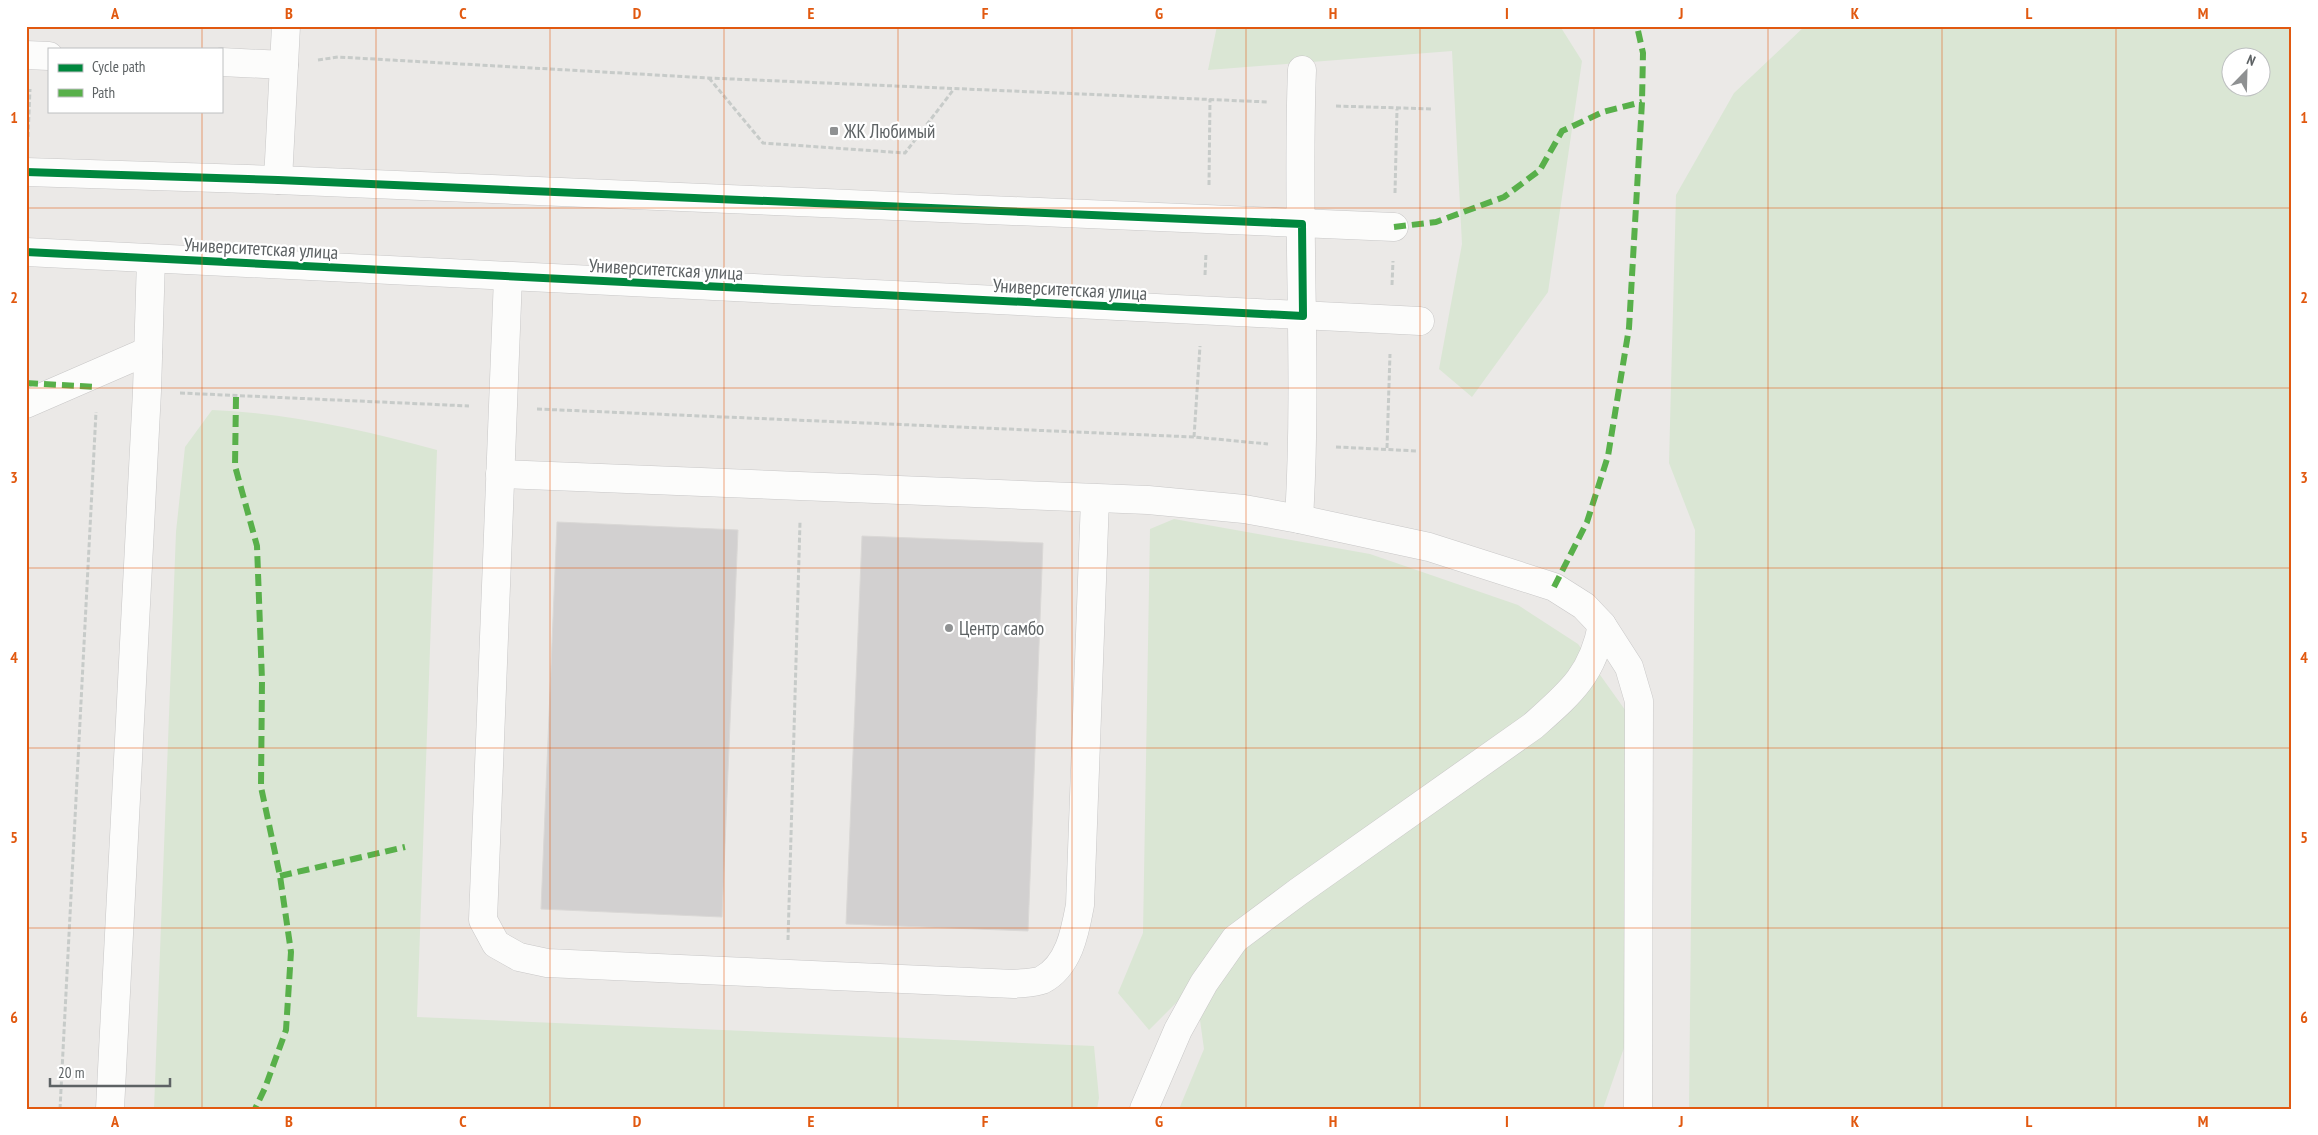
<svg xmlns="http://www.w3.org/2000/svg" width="2318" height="1135" viewBox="0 0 2318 1135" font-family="'PT Sans Narrow',sans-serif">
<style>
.green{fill:#dae6d4;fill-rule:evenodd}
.building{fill:#d2d0d0;stroke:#dad8d6}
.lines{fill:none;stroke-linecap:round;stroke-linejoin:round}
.minor-casing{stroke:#c8c7c7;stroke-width:29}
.path{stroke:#c7cbc9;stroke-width:3;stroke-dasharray:5 2.5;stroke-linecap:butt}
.minor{stroke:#fcfcfb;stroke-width:28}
.quiet{stroke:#58b04a;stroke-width:6;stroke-dasharray:12 6;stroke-linecap:butt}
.cycleway-casing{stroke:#fff;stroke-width:11}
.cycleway{stroke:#00873e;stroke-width:8}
.grid{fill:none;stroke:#e15910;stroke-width:1;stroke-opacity:0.55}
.poi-dot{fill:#8f9192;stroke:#fff;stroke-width:2}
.labels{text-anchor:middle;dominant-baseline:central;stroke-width:4.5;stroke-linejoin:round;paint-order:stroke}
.poi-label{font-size:19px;fill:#5d6264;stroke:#fff;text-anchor:start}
.street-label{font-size:19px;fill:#5d6264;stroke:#fff}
.neatline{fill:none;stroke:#e15910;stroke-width:2}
.grid-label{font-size:16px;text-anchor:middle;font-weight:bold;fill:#e15910}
</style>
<rect width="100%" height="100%" fill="#ebe9e7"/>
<g class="green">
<polygon points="1217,26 1560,26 1582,61 1548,292 1472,397 1439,369 1462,244 1452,51 1208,70"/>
<path d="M1805,26H2292V1109H1689L1695,530L1669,463L1676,195L1734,93ZM2230,58H2260V88H2230Z"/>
<path d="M212,410C288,413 364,430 437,450L417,1017L1094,1046L1099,1098L1097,1109H154L176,532L185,447Z"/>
<polygon points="1174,519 1370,554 1518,605 1578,644 1628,714 1626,1042 1603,1109 1179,1109 1204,1049 1195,984 1149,1030 1118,993 1143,933 1150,529"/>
</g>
<g class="building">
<polygon points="557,522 738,530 722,917 541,909"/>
<polygon points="862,536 1043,543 1028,931 846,924"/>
</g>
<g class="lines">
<g class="minor-casing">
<g id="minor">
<polyline points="26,55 49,56"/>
<polyline points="221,62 284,65"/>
<polyline points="26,172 278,180 1394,227"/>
<polyline points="278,180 286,26"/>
<polyline points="26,252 1420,321"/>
<path d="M508,277L483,920L496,944L519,957L547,963L1014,984C1022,983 1034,983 1042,980C1069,966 1075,932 1080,905L1095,499"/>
<polyline points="26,404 148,351"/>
<polyline points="500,474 1148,500 1244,509 1299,519 1429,547 1554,587 1584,606 1602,625 1629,667 1639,701 1638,1109"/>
<path d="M1299,519C1308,370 1296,219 1302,70"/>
<polyline points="110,1109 147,391 151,259"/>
<path d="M1144,1109L1178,1030L1204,983L1235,939L1298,892L1533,726C1569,694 1593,675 1602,625"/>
</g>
</g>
<g class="path">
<polyline points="318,60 338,57 709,78 1268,102"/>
<polyline points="709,78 763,143 905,153 954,89"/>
<polyline points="1336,106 1433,109"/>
<polyline points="28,137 30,89"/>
<polyline points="1209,185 1210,99"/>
<polyline points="1395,193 1397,109"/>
<polyline points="1205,275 1206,253"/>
<polyline points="1392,285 1393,261"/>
<polyline points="180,393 469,406"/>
<polyline points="537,409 1194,437 1268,444"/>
<polyline points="1194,437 1200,346"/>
<polyline points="1336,447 1418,451"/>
<polyline points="1387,448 1390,354"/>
<polyline points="788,940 800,522"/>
<polyline points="60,1109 96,412"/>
</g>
<use href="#minor" class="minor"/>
<g class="quiet">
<polyline points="1394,227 1436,222 1504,197 1540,170 1562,131 1603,112 1642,102"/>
<polyline points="26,383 97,387"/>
<polyline points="236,397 235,466 257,546 262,680 261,787 280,876 291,952 286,1030 265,1088 255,1109"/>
<polyline points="1554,587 1587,522 1608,456 1629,328 1642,102 1643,53 1637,26"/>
<polyline points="280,876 405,847"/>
</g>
<g class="cycleway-casing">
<polyline id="cycleway" points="26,172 278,180 1302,224 1303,316 26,252"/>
</g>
<use href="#cycleway" class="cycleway"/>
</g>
<path class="grid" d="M202,26V49M376,26V1109M550,26V1109M724,26V1109M898,26V1109M1072,26V1109M1246,26V1109M1420,26V1109M1594,26V1109M1768,26V1109M1942,26V1109M2116,26V1109M202,111V1109M26,208H2292M26,388H2292M26,568H2292M26,748H2292M26,928H2292"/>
<g class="poi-dot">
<rect x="829" y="126" width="10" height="10" rx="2.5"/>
<circle cx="949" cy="628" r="5"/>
</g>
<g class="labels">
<g class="poi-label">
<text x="844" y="131">ЖК Любимый</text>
<text x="959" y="628">Центр самбо</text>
</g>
<g class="street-label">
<text transform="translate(261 248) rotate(3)">Университетская улица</text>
<text transform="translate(666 269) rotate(3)">Университетская улица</text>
<text transform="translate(1070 289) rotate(3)">Университетская улица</text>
</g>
</g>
<rect width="2318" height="1135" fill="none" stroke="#ffffff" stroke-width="55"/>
<rect x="48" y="48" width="175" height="65" fill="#ffffff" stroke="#bec0c1"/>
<rect x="58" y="64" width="25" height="8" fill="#00873e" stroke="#bec0c1"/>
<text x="92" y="72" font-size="15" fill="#5d6264">Cycle path</text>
<rect x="58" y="89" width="25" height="8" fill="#58b04a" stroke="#bec0c1"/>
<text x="92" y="98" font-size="15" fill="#5d6264">Path</text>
<g transform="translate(2246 72) rotate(23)"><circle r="24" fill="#ffffff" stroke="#bec0c1"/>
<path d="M0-4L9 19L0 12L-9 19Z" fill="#8f9192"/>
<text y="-8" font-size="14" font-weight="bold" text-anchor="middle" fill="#5d6264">N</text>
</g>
<path d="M50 1078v8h120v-8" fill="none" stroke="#5d6264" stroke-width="2.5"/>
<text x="58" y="1078" font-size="15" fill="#5d6264" stroke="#ffffff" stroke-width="4" paint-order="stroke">20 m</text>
<rect x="28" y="28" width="2262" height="1080" class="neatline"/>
<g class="grid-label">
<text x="115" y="19">A</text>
<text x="289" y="19">B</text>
<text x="463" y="19">C</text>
<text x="637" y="19">D</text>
<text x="811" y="19">E</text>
<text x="985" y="19">F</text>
<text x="1159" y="19">G</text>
<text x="1333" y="19">H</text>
<text x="1507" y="19">I</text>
<text x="1681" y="19">J</text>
<text x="1855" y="19">K</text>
<text x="2029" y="19">L</text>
<text x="2203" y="19">M</text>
<text x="14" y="123">1</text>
<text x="2304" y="123">1</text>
<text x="14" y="303">2</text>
<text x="2304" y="303">2</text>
<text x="14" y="483">3</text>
<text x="2304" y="483">3</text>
<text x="14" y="663">4</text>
<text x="2304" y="663">4</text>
<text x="14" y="843">5</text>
<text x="2304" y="843">5</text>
<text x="14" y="1023">6</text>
<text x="2304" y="1023">6</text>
<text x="115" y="1127">A</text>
<text x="289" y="1127">B</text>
<text x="463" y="1127">C</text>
<text x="637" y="1127">D</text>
<text x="811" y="1127">E</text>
<text x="985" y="1127">F</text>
<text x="1159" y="1127">G</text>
<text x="1333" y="1127">H</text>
<text x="1507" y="1127">I</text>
<text x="1681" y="1127">J</text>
<text x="1855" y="1127">K</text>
<text x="2029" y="1127">L</text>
<text x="2203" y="1127">M</text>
</g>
</svg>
